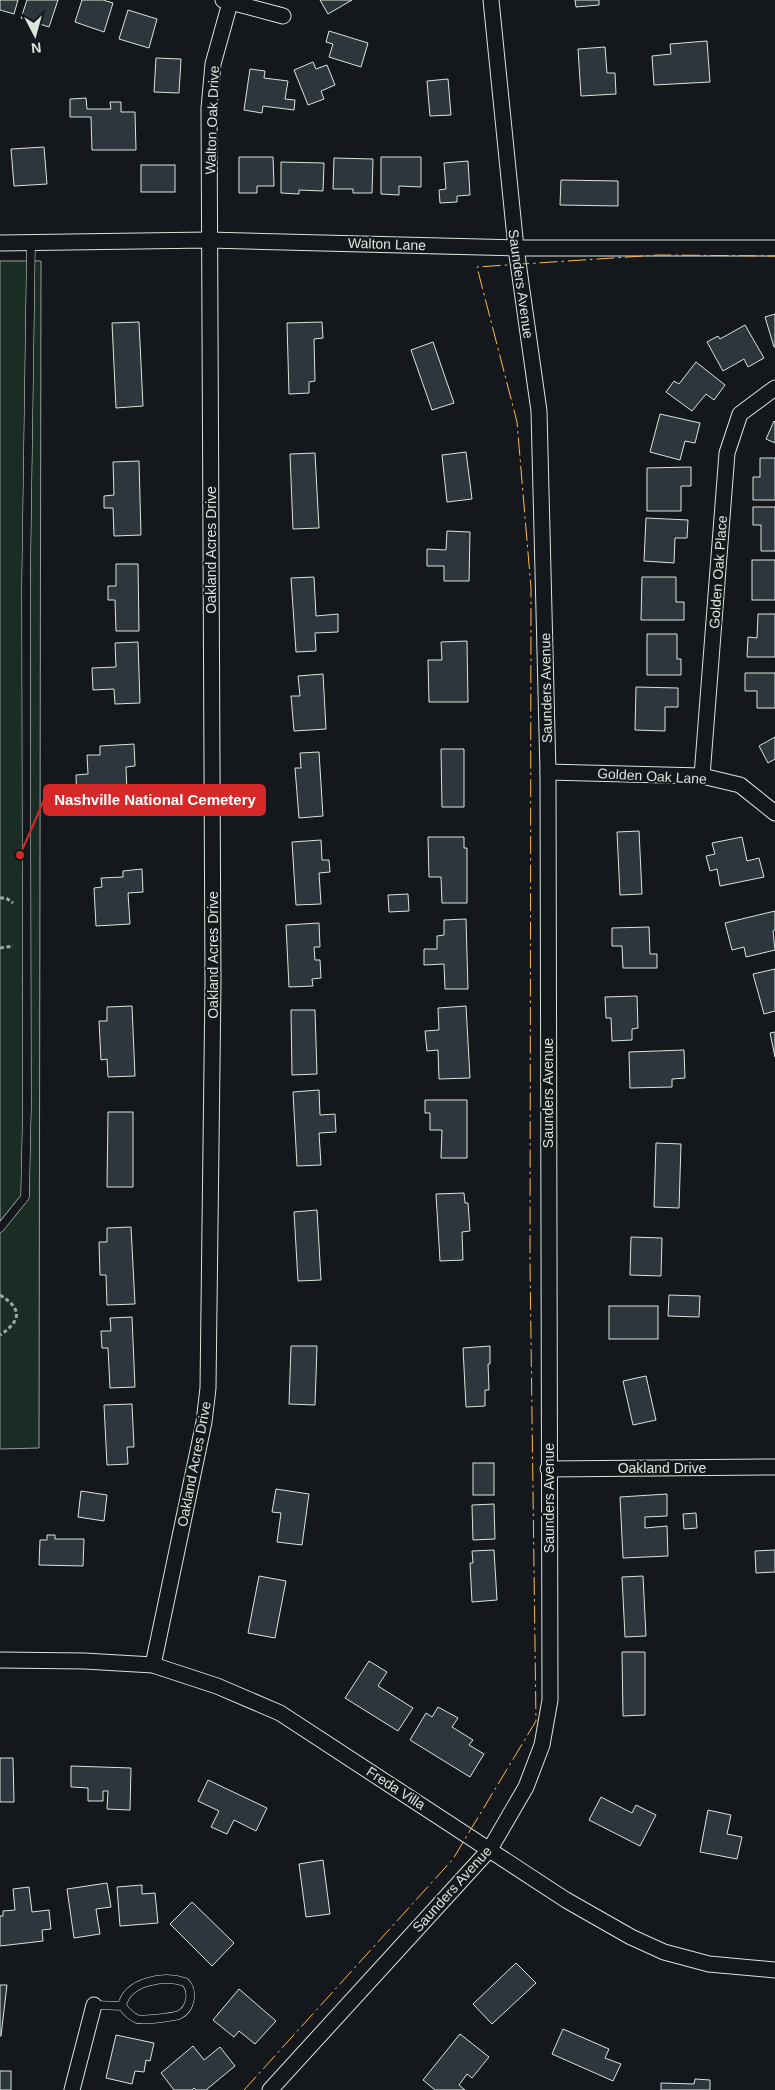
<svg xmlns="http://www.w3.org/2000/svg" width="775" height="2090" viewBox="0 0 775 2090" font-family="Arial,sans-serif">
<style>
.green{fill:#1a2d24;stroke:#939e99}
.building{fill:#2c363c;stroke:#d8e6dc}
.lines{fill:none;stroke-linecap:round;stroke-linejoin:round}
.lane-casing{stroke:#d8e6dc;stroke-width:9}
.street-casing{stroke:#d8e6dc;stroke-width:17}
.path{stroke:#9da8a2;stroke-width:3;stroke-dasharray:4 2.5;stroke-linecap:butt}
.lane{stroke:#14181c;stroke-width:8}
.street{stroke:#14181c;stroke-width:15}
.power{stroke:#ffb74d;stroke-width:1;stroke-dasharray:18 4 2.5 4;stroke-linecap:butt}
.labels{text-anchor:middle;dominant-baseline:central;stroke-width:4;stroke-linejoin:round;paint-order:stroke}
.street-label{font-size:14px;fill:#d8e6dc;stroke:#14181c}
.leader{fill:none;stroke:#d62828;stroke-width:2}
.callout-dot{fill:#d62828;stroke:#14181c;stroke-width:2}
.callout{fill:#d62828;stroke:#d62828;stroke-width:2}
.callout-label{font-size:15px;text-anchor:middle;font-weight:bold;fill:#fff}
</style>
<rect width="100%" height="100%" fill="#14181c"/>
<polygon class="green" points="0,261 41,261 39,1448 0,1449"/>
<g class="building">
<polygon points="0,0 18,0 14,14 0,10"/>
<polygon points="27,0 58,0 49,27 21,18"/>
<polygon points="82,0 103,0 113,3 104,32 75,22"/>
<polygon points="320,0 352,0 328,14"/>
<polygon points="575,0 599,0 599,5 576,7"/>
<polygon points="128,10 157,19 149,48 119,39"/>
<polygon points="329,31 368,43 361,67 329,57 333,44 326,42"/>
<polygon points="707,41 710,82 654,85 652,56 671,54 670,44"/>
<polygon points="605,47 607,73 615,73 616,94 581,96 578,49"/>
<polygon points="156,58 181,59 179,93 154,92"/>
<polygon points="313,62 316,69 327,65 335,85 321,91 324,99 308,105 294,70"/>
<polygon points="250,69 265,71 264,78 288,81 285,99 295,100 294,110 263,106 262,113 244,110"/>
<polygon points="448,79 451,115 430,116 427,81"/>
<polygon points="86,98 87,109 111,109 110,102 121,102 121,112 135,112 136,150 92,150 91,117 70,117 70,99"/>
<polygon points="44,147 47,184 14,186 11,149"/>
<polygon points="239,157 273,157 274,186 257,186 257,193 239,193"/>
<polygon points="381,157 421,157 421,187 399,186 399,195 381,194"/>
<polygon points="334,158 373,159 372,193 353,193 353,189 333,189"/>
<polygon points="468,161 470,195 457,196 457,202 440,203 439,190 446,189 444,163"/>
<polygon points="281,162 324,163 323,191 299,190 299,194 281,193"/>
<rect x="141" y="165" width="34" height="27"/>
<polygon points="561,180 618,181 618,206 560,205"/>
<polygon points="775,314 775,347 774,347 765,317"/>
<polygon points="139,322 143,406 116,408 112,323"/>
<polygon points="322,322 323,338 314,339 315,381 309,382 309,393 289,394 287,323"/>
<polygon points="745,325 764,358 748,367 744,359 723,371 707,342 718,336 720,339"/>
<polygon points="433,342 454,403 432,410 411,350"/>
<polygon points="696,362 725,385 714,400 706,394 692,411 666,392 674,381 679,384"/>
<polygon points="660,414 700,423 695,443 685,441 680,460 650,452"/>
<polygon points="774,421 775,422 775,443 766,439"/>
<polygon points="466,452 472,499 447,502 442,455"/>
<polygon points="315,453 319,528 293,529 290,454"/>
<polygon points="760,458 775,458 775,500 753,500 753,477 760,477"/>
<polygon points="139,461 141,535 114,536 113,508 104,508 104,496 114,495 113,462"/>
<polygon points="691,467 691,486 681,486 681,511 647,511 647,468"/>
<polygon points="753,507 775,507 775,551 761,551 761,525 753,525"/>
<polygon points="646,518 688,520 687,538 675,538 674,563 644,561"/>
<polygon points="447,531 470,532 469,581 444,581 444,566 427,566 427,549 446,550"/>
<rect x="752" y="560" width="23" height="40"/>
<polygon points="116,564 138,564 139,631 116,631 115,600 108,600 108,586 116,586"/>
<polygon points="314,577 316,616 338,614 338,632 315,633 316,651 296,652 291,578"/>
<polygon points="642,577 676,577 676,602 684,602 684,620 641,620"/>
<polygon points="758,614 775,614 775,657 747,657 748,637 757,638"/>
<polygon points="647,634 677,634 677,659 681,659 681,675 647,675"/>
<polygon points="467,641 468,702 429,702 428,660 442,660 441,642"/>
<polygon points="138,642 140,703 115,704 114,689 93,690 92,668 116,667 115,643"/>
<polygon points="745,673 775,673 775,708 757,708 757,691 745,691"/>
<polygon points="323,674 326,729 294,731 291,696 300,696 298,676"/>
<polygon points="636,687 678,688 678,707 665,707 665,731 635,730"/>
<polygon points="775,737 775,759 768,763 759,746"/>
<polygon points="134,744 135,766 126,767 127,791 135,791 136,812 101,814 100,801 77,802 76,775 88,774 87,755 100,755 100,746"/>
<polygon points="441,749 464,749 464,807 442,807"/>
<polygon points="319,752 323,816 299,818 295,768 301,768 300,753"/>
<polygon points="639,831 642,894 620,895 617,832"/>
<polygon points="428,837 464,837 464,848 467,848 467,903 442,903 441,877 429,877"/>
<polygon points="742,837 747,861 759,858 764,877 720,886 717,869 710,871 706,856 715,854 712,843"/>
<polygon points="321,840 322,860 329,860 330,872 319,873 321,904 296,905 292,842"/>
<polygon points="142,869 143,892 128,893 130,924 96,926 94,888 102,887 101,878 123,877 123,871"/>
<polygon points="408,894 409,911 389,912 388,895"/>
<polygon points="775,911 775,930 773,931 775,950 746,957 744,947 732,950 725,923"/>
<polygon points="466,919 468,989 445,989 444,964 424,965 424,949 437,949 437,936 444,935 444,920"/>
<polygon points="319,923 320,947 314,947 315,960 320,960 321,978 312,979 313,986 289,987 286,925"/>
<polygon points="649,927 650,954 657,954 657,968 623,968 622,946 612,946 612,928"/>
<polygon points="775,969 775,1011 764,1014 753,974"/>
<polygon points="637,996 638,1028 632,1029 632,1040 612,1041 611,1018 606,1018 605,997"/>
<polygon points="132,1006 135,1076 108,1077 107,1059 101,1060 99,1021 107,1021 107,1007"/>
<polygon points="466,1006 470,1078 439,1079 438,1050 427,1051 425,1031 439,1030 438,1008"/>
<polygon points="291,1010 315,1010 317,1074 292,1075"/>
<polygon points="775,1032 775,1057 770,1033"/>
<polygon points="684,1050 685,1078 672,1079 672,1087 630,1088 629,1052"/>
<polygon points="319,1090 320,1115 335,1114 336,1132 319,1133 321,1165 297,1166 293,1092"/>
<polygon points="425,1100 467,1100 467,1158 441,1158 442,1130 430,1130 430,1113 425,1113"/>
<polygon points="108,1112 133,1112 133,1187 107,1187"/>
<polygon points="656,1143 681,1144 679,1208 654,1207"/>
<polygon points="464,1193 465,1203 468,1203 470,1231 462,1232 463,1260 440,1261 436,1194"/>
<polygon points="317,1210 321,1280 298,1281 294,1212"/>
<polygon points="131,1227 135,1304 107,1305 106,1275 100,1275 99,1242 107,1242 107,1228"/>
<polygon points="631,1237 662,1238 661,1276 630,1275"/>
<polygon points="669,1295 700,1296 699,1317 668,1316"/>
<rect x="609" y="1306" width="49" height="33"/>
<polygon points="132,1317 135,1387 110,1388 108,1348 102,1348 101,1331 111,1331 110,1318"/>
<polygon points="291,1346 317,1346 315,1405 289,1404"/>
<polygon points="490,1346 490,1364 488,1364 489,1390 485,1390 485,1406 466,1407 463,1348"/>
<polygon points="646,1376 656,1420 633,1425 623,1381"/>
<polygon points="132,1404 134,1447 127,1447 128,1464 107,1465 104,1405"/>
<rect x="473" y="1463" width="21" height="32"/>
<polygon points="276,1489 309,1494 302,1545 277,1542 281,1513 272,1512"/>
<polygon points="81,1491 107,1495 104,1521 78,1517"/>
<polygon points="667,1494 667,1516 645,1517 645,1528 667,1526 668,1556 623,1558 620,1497"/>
<polygon points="494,1504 495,1539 473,1540 472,1505"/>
<polygon points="696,1513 697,1528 684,1529 683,1514"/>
<polygon points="47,1535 55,1535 55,1539 84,1539 83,1566 39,1565 40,1540 47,1540"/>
<polygon points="494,1550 497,1600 472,1602 470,1563 473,1563 472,1551"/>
<polygon points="775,1550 775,1572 756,1573 755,1551"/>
<polygon points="259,1576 286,1581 275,1638 248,1633"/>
<polygon points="643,1576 646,1636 625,1637 622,1577"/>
<polygon points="622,1652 645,1652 645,1715 623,1716"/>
<polygon points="369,1661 387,1672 378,1686 413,1708 398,1731 345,1698"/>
<polygon points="438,1707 458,1718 452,1727 473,1740 469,1745 484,1754 470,1777 410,1740 426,1713 432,1717"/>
<polygon points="0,1758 13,1758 14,1802 0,1802"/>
<polygon points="71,1766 131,1768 130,1810 107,1809 108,1791 103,1791 103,1801 88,1801 88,1788 71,1787"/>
<polygon points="208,1780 267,1808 256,1831 234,1820 227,1834 211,1827 219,1811 198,1801"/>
<polygon points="601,1797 632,1813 636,1805 656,1815 640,1846 589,1820"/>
<polygon points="708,1810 731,1815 727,1834 742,1837 737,1859 700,1852"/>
<polygon points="323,1860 330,1914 306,1917 299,1864"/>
<polygon points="107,1883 111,1907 96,1909 100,1934 74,1938 67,1889"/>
<polygon points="142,1885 142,1894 155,1893 158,1923 120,1926 117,1887"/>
<polygon points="29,1887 32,1912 49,1910 51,1929 42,1930 43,1941 0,1946 0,1916 3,1916 3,1911 15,1910 13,1889"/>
<polygon points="192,1902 234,1943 212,1966 170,1924"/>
<polygon points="516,1963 536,1983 492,2024 473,2004"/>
<polygon points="0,1985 7,1985 1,2036 0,2036"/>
<polygon points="239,1989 276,2021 255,2044 239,2031 234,2037 213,2020"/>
<polygon points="563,2029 609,2049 605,2058 621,2064 613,2081 552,2054"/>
<polygon points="460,2034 489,2057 472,2078 467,2074 459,2085 465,2090 435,2090 423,2080"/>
<polygon points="116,2035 154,2043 150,2061 146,2060 144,2072 135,2071 132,2084 106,2078"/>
<polygon points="193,2046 204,2060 220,2047 235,2066 206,2090 196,2090 194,2088 192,2090 174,2090 161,2073"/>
<rect x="0" y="2071" width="11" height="19"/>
<polygon points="695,2079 710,2080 710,2090 661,2090 661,2083 694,2084"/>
</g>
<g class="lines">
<g class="lane-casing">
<g id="lane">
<polyline points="0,1228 25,1197 27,1106 26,585 31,242"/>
<path d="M94,2005L122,2006C127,2012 130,2016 137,2019C142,2021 173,2017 179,2015C191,2009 194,1991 185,1982C164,1975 127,1981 122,2006"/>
</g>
</g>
<g class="street-casing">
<g id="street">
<polyline points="223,0 283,16"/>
<polyline points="0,243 209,240 516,248 775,248"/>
<polyline points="548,772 702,776 740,785 775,813"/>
<polyline points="702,776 727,453 740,414 775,388"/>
<polyline points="548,1469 775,1467"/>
<polyline points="0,1660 84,1661 153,1665 217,1686 280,1713 566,1900 631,1937 664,1952 709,1964 775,1970"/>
<polyline points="153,1665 204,1422 208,1388 213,983 209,108 213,64 230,3"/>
<polyline points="72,2090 94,2005"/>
<polyline points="270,2090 490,1849 526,1787 542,1745 550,1700 548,772 539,411 516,248 491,0"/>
</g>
</g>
<g class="path">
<polyline points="0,898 6,898 13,903"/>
<polyline points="0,948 13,946"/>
<path d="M0,1295C23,1309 21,1321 0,1335"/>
</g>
<use href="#lane" class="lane"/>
<use href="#street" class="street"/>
<polyline class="power" points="244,2090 453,1859 536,1721 530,1262 531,588 517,422 477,267 658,255 775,256"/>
</g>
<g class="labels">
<g class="street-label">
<text transform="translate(212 120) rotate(-88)">Walton Oak Drive</text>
<text transform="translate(387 244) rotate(2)">Walton Lane</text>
<text transform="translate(521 284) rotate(82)">Saunders Avenue</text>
<text transform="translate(211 550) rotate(-90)">Oakland Acres Drive</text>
<text transform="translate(718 572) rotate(-86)">Golden Oak Place</text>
<text transform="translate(546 688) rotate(-91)">Saunders Avenue</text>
<text transform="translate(652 776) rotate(3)">Golden Oak Lane</text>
<text transform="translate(213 955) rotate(-90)">Oakland Acres Drive</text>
<text transform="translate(548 1093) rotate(-90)">Saunders Avenue</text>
<text transform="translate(194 1464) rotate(-79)">Oakland Acres Drive</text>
<text x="662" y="1468">Oakland Drive</text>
<text transform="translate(549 1498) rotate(-90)">Saunders Avenue</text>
<text transform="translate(396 1788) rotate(33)">Freda Villa</text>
<text transform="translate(452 1889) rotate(-48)">Saunders Avenue</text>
</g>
</g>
<path class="leader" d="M20 855L44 800"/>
<circle class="callout-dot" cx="20" cy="855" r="5"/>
<rect class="callout" x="44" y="785" width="221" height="30" rx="5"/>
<g class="callout-label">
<text x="155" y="805">Nashville National Cemetery</text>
</g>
<g transform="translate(35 35) rotate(174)" stroke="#14181c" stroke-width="4" paint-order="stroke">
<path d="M0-4L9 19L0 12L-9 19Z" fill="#d8e6dc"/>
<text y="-8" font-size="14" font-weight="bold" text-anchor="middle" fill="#d8e6dc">N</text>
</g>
</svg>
